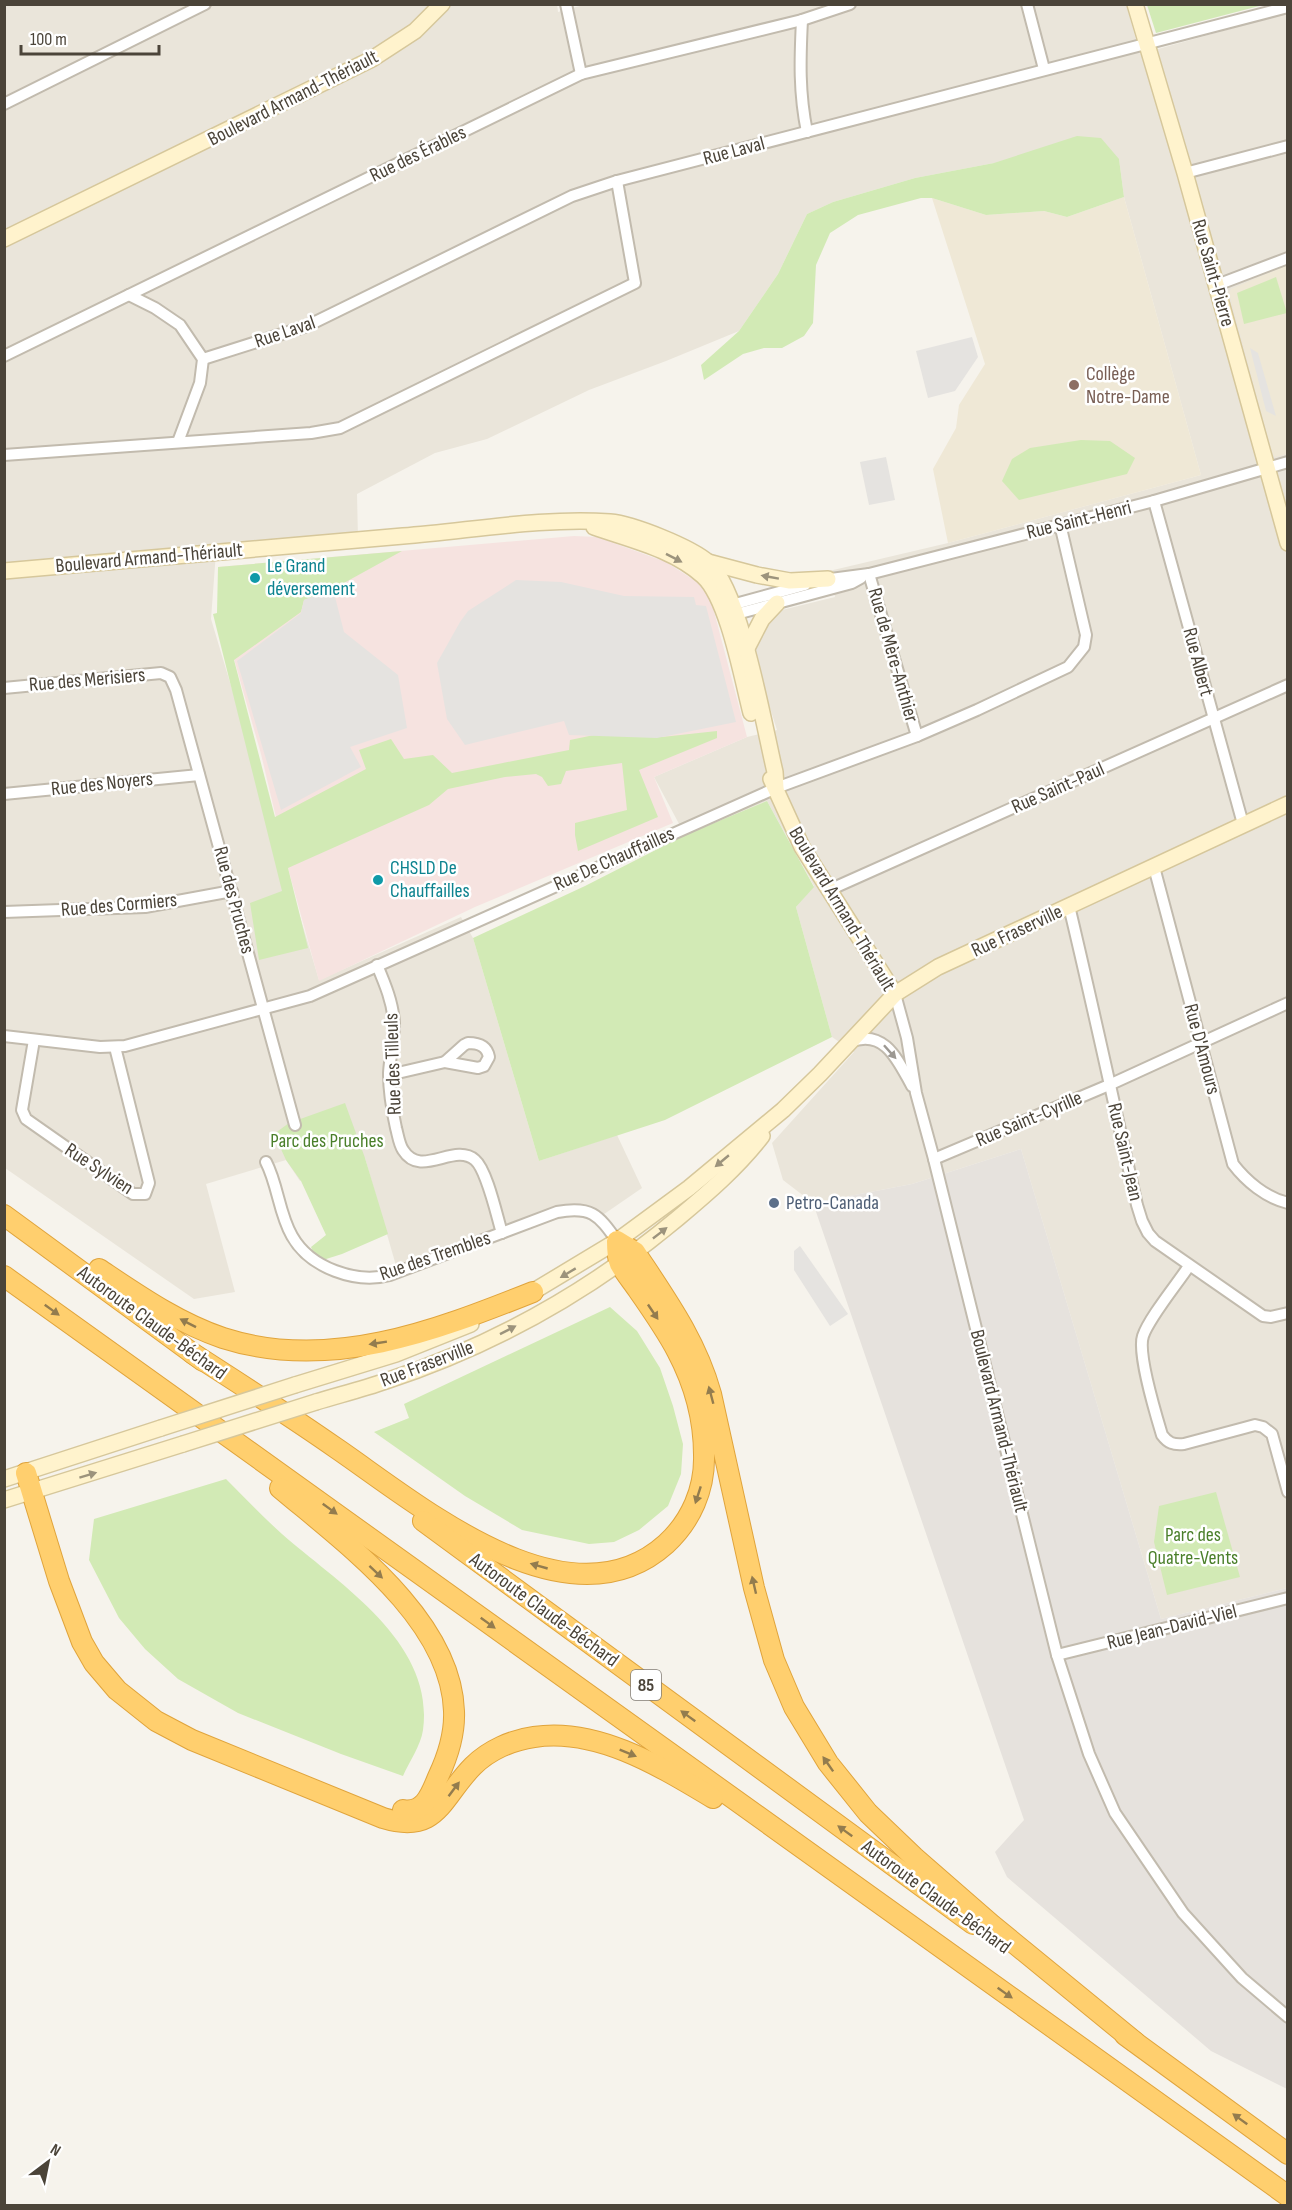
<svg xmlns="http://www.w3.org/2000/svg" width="1292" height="2210" viewBox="0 0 1292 2210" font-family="'Sofia Sans Condensed',sans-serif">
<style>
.residential{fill:#eae5da}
.industrial{fill:#e6e2dd}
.education{fill:#efe8d6}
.medical{fill:#f6e3e0}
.green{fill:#d2eab5}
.parking{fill:#e5e3e0}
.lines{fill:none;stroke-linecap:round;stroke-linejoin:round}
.street-casing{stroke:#c2bbae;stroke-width:14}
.secondary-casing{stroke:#d6c79b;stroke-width:18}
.highway-casing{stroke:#e0a43c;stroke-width:22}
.street{stroke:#fff;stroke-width:10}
.secondary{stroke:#fff3cd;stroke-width:15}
.highway{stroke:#ffcf6e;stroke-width:20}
.secondary-bridge-casing{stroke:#d6c79b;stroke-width:18;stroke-linecap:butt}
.secondary-bridge{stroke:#fff3cd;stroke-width:15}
.oneway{fill:#9c937c}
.oneway2{fill:#9c9892}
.oneway3{fill:#937c4e}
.education-dot{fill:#8d6e63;stroke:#fff;stroke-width:2}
.culture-dot{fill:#0f9aa8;stroke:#fff;stroke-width:2}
.service-dot{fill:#5c6f8a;stroke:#fff;stroke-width:2}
.labels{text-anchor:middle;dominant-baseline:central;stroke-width:5;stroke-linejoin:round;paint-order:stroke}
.shield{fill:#fff;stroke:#817c74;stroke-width:1.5}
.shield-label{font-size:18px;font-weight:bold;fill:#4b4439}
.street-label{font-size:20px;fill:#4b4439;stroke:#fff}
.education-label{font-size:20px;fill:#785e54;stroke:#fff;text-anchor:start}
.culture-label{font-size:20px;fill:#0d838f;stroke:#fff;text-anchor:start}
.park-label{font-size:20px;fill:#4a7f2a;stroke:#fff}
.service-label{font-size:20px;fill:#4e5e75;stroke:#fff;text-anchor:start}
</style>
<rect width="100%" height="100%" fill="#f6f3ec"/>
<polygon class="residential" points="557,4 558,12 587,4 1126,4 1140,54 1287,13 1287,1588 1161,1619 1021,1149 912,1184 813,1203 783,1180 772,1143 854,1052 832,1037 796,907 814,886 767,801 685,835 654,777 747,737 777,730 754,657 755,640 765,625 782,610 835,597 829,571 948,543 1201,475 1124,197 1119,159 994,163 915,178 833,202 807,214 778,274 739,331 666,361 589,390 487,439 435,453 357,494 358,539 216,552 211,619 319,980 461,917 473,938 539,1161 617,1135 642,1188 594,1221 589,1218 570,1217 555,1220 399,1276 365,1158 300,1181 286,1160 206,1184 235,1292 194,1299 5,1168 5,5"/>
<polygon class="industrial" points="1021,1149 1161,1619 1287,1588 1287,2089 1211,2051 1007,1877 995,1852 1024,1820 813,1203 912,1184"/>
<g class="education">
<polygon points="1124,197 1201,475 948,543 933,469 956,428 959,405 985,364 932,198 986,215 1044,211 1067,217"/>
<polygon points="1287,265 1287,454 1275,457 1272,453 1229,293 1231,289"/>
</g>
<polygon class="medical" points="574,536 597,537 666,562 697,582 711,600 747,737 654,777 673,823 475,907 319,981 288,868 261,754 234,659 218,567"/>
<g class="green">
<polygon points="1147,5 1147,4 1263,5 1156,33"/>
<polygon points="1077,136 1101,138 1119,159 1124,197 1067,217 1044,211 986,215 932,198 921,198 858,215 830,233 816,265 813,323 804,336 782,348 764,348 743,354 704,380 701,365 739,331 778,274 807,214 833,202 915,178 994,163"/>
<polygon points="1276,277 1287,313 1244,324 1237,293"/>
<polygon points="1081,440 1110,441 1135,458 1127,474 1019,500 1002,481 1012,459 1030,448"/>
<polygon points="402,551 333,589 304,600 301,612 234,660 275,817 366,769 359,750 391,739 404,759 433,755 452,773 569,750 570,740 594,735 662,737 717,731 717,738 639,770 658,817 578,851 575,835 575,823 627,810 622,763 566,771 561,784 548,786 542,777 536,774 505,777 448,789 429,805 288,868 308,948 259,960 250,903 282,891 213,614 217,613 218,567"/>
<polygon points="767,801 814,887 796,907 832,1037 665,1120 539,1161 473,938 585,886 685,835"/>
<polygon points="345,1103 365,1158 388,1234 342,1254 323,1260 314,1254 311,1247 326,1235 301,1181 286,1160 274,1134 289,1123"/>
<polygon points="610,1307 637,1331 660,1368 673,1406 683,1444 681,1474 668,1506 639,1530 614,1542 589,1544 522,1530 465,1496 374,1432 409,1418 404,1404"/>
<path d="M226,1479C245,1498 263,1517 282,1534C339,1584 435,1642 423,1730C421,1745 409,1762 403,1776L341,1754L238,1713L178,1679L145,1649L119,1618L89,1560L94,1519Z"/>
<polygon points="1216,1492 1240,1577 1167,1595 1154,1542 1159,1506"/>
</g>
<g class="parking">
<polygon points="972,337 978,357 955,391 928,398 916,351"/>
<polygon points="1250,348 1258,353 1276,416 1266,411"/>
<polygon points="886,457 895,500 869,505 860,462"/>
<polygon points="516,580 561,582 624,596 694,597 696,605 706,606 736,722 657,738 569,735 564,721 465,745 447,719 437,663 460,622 468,611"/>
<polygon points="333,589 344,632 398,675 407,728 350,747 361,767 281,810 237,661 301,613 304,600"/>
<polygon points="800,1246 848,1314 830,1326 794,1270 794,1251"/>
</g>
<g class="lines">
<g class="street-casing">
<g id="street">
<polyline points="566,4 581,74"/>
<polyline points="1027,4 1044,69"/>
<path d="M802,20C800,60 799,93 807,132"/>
<polyline points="4,104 205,4"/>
<polyline points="1185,173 1288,146"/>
<polyline points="1217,285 1288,258"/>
<polyline points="129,295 155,308 180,325 203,359 200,383 178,442"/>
<polyline points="4,356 581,74 802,20 850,4"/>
<polyline points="203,359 307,326 572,196 617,181 1288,7"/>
<polyline points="4,455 311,433 340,428 635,283 617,181"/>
<polyline points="1154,501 1243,824"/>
<polyline points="869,574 917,736"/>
<polyline points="823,580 869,574 1154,501 1288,462"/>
<polyline points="728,606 805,585"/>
<polyline points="729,616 852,583 861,578"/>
<polyline points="4,688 161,673 170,677 176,690 295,1125"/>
<polyline points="4,794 199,775"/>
<path d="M1154,867L1233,1164C1246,1181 1266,1198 1288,1203"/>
<polyline points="829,890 1288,685"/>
<path d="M1069,906C1093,1006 1114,1105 1137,1205L1142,1221L1148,1233L1155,1241L1263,1316L1271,1317L1288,1313"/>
<polyline points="4,912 145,907 232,891"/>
<path d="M377,965C385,984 393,1003 394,1023C394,1040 390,1057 389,1073C389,1092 392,1110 396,1128C398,1135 399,1144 403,1150C421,1179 454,1142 475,1160C487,1170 497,1217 502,1233"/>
<polyline points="895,994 907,1038 916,1093 934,1159 1057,1655 1089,1754 1115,1813 1183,1913 1242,1978 1288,2017"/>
<polyline points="4,1036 100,1047 125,1046 310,996 776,788 917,736 977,710 1068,667 1084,647 1086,635 1060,524"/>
<polyline points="34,1040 22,1110 26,1119 133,1194 145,1194 149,1183 115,1047"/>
<path d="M850,1042C885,1028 898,1061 912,1086"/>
<path d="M468,1043C479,1043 487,1046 489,1057L484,1066L478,1068L445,1062L464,1045Z"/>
<polyline points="389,1075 445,1062"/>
<polyline points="934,1159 1109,1085 1288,1003"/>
<path d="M266,1162C278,1185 279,1214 292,1236C310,1268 356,1284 390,1275L557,1212C591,1206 598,1214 617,1241"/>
<path d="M1189,1266C1177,1284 1149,1318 1143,1336C1137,1353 1156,1415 1162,1435C1168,1443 1173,1445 1184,1444L1244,1428L1255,1425L1263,1427L1272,1434L1288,1492"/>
<polyline points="1057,1655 1288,1598"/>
</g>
</g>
<g class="secondary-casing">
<g id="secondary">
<polyline points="1135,4 1185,173 1288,543"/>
<polyline points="4,239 372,59 415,31 442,4"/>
<path d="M594,527C631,540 673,549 703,576C728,599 742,678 751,713"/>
<polyline points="708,562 757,575 790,581 828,579"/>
<path d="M4,571C137,559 270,548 403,536C469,531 543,517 610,522C633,524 691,547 709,563C741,592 764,726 775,772L776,788"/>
<polyline points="746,650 762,619 777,603"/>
<polyline points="771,779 802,847 895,994"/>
<polyline points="524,1297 617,1241 689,1188 783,1110 820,1074 895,994 938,967 1288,804"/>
<polyline points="295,1385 396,1354 471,1324"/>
<path d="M316,1402C339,1395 363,1389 386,1381C492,1346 592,1290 678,1218C708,1193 738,1167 762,1136"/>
<polyline points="4,1479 161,1428"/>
<polyline points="4,1500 183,1444"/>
</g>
</g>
<g class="highway-casing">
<g id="highway">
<polyline points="4,1215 203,1361"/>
<path d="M99,1269C138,1295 178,1323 223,1338C329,1372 435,1331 533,1292"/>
<polyline points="4,1276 1288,2196"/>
<path d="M192,1353C240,1384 289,1415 336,1448C418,1504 568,1632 666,1544C691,1521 705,1489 704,1455C704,1419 694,1383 677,1351C666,1330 652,1310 638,1290C632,1281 625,1273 620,1264C617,1257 617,1248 617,1241L635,1252C666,1299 696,1340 711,1394L754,1588L774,1660L794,1707L828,1763L868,1813L914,1857L992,1925L1135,2042"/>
<path d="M26,1473L59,1581L82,1642L94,1663L117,1690L156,1721L192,1740L383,1818C438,1835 441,1798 473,1766C489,1750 512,1740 534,1737C597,1727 661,1767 713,1798"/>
<path d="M280,1488C345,1543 451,1619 454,1711C455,1734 448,1756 438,1777C431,1794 424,1814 403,1810"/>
<polyline points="423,1521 973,1924"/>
<polyline points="1125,2035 1288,2154"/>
</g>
</g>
<use href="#street" class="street"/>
<use href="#secondary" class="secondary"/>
<use href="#highway" class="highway"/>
<g class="secondary-bridge-casing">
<g id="secondary-bridge">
<polyline points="161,1428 295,1385"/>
<polyline points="183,1444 316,1402"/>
</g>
</g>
<use href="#secondary-bridge" class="secondary-bridge"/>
</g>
<defs><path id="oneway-solid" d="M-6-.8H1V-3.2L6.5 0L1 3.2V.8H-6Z" transform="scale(1.5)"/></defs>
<g class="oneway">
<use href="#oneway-solid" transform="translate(674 558) rotate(27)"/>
<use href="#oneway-solid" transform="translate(770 577) rotate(-170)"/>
<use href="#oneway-solid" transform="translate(722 1161) rotate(140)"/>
<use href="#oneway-solid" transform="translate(660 1233) rotate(-38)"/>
<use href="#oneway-solid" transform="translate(568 1273) rotate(149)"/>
<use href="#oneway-solid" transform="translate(508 1330) rotate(-27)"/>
<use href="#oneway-solid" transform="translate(88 1475) rotate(-17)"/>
</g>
<use class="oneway2" href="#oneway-solid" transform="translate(890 1052) rotate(48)"/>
<g class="oneway3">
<use href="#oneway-solid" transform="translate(52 1310) rotate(36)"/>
<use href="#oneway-solid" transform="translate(653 1312) rotate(56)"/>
<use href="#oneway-solid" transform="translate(188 1323) rotate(-153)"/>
<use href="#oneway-solid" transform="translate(378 1343) rotate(171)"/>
<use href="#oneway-solid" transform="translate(711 1395) rotate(-105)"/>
<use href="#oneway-solid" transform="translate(698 1495) rotate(108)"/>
<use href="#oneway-solid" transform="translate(330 1509) rotate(36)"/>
<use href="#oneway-solid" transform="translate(539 1566) rotate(-164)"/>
<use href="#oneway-solid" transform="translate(376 1572) rotate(43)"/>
<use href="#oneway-solid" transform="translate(754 1585) rotate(-103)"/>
<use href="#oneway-solid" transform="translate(488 1623) rotate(36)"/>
<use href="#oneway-solid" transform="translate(688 1716) rotate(-144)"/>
<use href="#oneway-solid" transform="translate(628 1753) rotate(22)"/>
<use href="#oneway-solid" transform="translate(828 1764) rotate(-125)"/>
<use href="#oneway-solid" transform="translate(454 1789) rotate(-53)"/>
<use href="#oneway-solid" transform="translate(845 1831) rotate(-144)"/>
<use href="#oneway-solid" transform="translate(1005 1993) rotate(35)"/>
<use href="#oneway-solid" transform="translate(1240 2119) rotate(-144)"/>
</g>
<circle class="education-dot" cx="1074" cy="385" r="6"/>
<g class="culture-dot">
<circle cx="255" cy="578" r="6"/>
<circle cx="378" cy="880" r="6"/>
</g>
<circle class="service-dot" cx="774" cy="1203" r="6"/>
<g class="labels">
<rect class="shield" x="631" y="1670" width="30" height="30" rx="4.5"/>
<g class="shield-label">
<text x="646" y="1685">85</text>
</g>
<g class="street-label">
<text transform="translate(293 98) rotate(-27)">Boulevard Armand-Thériault</text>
<text transform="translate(734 151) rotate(-15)">Rue Laval</text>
<text transform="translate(418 154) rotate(-26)">Rue des Érables</text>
<text transform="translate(1213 273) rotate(74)">Rue Saint-Pierre</text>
<text transform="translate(285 332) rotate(-19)">Rue Laval</text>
<text transform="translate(1079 520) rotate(-14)">Rue Saint-Henri</text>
<text transform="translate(149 558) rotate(-5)">Boulevard Armand-Thériault</text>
<text transform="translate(893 655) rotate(74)">Rue de Mère-Anthier</text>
<text transform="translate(1198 662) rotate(75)">Rue Albert</text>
<text transform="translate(87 680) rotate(-5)">Rue des Merisiers</text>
<text transform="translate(102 784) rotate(-6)">Rue des Noyers</text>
<text transform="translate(1058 788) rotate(-24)">Rue Saint-Paul</text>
<text transform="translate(614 859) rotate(-24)">Rue De Chauffailles</text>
<text transform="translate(234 900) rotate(75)">Rue des Pruches</text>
<text transform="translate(119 905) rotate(-5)">Rue des Cormiers</text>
<text transform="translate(842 909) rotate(59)">Boulevard Armand-Thériault</text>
<text transform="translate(1017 931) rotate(-25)">Rue Fraserville</text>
<text transform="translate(1202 1049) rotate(75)">Rue D'Amours</text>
<text transform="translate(393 1064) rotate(-92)">Rue des Tilleuls</text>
<text transform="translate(1029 1119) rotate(-23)">Rue Saint-Cyrille</text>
<text transform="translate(1125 1152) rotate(77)">Rue Saint-Jean</text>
<text transform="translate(99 1169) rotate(33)">Rue Sylvien</text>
<text transform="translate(435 1256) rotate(-19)">Rue des Trembles</text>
<text transform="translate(152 1323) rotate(36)">Autoroute Claude-Béchard</text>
<text transform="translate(427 1364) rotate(-21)">Rue Fraserville</text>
<text transform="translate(999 1421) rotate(76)">Boulevard Armand-Thériault</text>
<text transform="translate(544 1610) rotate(36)">Autoroute Claude-Béchard</text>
<text transform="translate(1172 1627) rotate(-14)">Rue Jean-David-Viel</text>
<text transform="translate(936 1897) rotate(36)">Autoroute Claude-Béchard</text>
</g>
<g class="education-label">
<text x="1086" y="374">Collège<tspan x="1086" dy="23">Notre-Dame</tspan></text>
</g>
<g class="culture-label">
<text x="267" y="566">Le Grand<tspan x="267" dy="23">déversement</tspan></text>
<text x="390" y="868">CHSLD De<tspan x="390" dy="23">Chauffailles</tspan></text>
</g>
<g class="park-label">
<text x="327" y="1141">Parc des Pruches</text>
<text x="1193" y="1535">Parc des<tspan x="1193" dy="23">Quatre-Vents</tspan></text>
</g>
<g class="service-label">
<text x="786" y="1203">Petro-Canada</text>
</g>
</g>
<rect width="1292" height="2210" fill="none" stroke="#4b4439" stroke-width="12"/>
<g transform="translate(48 2162) rotate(32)" stroke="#ffffff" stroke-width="4.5" paint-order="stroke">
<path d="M0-4.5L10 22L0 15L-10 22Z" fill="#4b4439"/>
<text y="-9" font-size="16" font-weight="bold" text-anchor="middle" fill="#4b4439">N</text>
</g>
<path d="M21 45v9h138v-9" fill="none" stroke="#4b4439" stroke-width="3"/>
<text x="30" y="45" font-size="18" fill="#4b4439" stroke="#ffffff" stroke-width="4.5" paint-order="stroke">100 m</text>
</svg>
